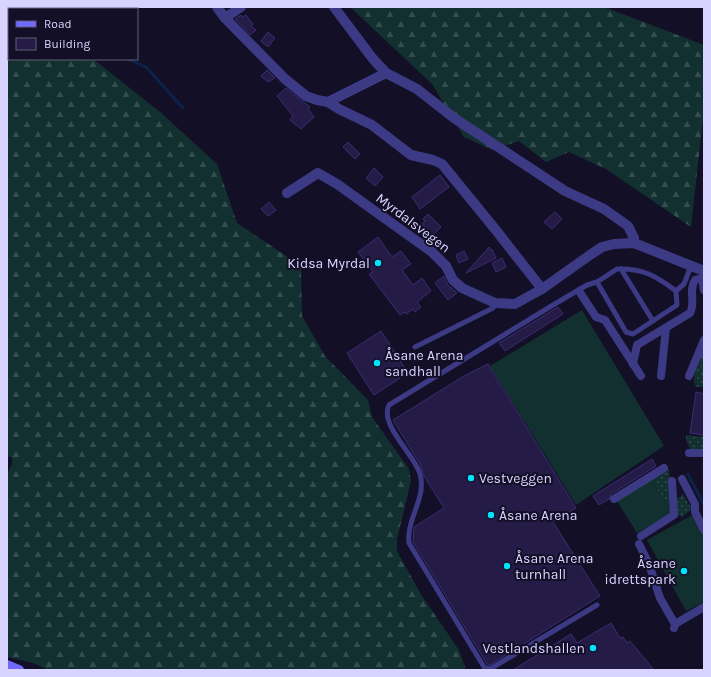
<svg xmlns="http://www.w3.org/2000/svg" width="711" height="677" viewBox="0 0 711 677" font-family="Karla,sans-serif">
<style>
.grass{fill:url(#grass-dots)}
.forest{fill:url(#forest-firs)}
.garden{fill:#12302f}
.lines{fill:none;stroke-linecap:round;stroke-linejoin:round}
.stream{stroke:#0c2248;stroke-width:3}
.building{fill:#241b47;stroke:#3b2d73}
.service{stroke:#3d3a85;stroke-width:5}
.pedestrian{stroke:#3d3a85;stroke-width:8}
.minor{stroke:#3d3a85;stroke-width:10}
.secondary{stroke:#6f6bff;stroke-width:10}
.poi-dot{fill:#00e5ff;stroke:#130f26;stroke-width:1.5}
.labels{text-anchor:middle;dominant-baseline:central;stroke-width:4;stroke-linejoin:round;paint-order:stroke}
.street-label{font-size:14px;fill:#d9d4ff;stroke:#130f26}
.poi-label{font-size:14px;fill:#d9d4ff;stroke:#130f26;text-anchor:start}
</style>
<defs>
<pattern id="grass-dots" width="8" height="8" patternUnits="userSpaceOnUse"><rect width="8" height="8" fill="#12302f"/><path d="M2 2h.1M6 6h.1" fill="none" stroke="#344d4e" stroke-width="1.8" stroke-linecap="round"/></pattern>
<pattern id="forest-firs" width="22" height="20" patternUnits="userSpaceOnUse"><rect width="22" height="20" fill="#12302f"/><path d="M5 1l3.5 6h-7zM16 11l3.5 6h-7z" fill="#344d4e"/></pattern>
</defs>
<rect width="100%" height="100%" fill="#130f26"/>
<g class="grass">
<path d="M702,354L704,359L702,367L704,366V387H696C691,377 697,365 702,354Z"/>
<polygon points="686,435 704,437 704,450 690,449 686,440"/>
<polygon points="669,469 672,513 651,479"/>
<polygon points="683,494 692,509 682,517 678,515 676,500"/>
</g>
<g class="forest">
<polygon points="7,7 10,9 9,59 93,59 160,112 217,164 237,223 301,266 302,316 325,356 368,400 372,417 409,469 411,481 397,539 397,551 422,596 459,650 466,670 49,670 33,663 7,657 7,474 12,464 12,458 7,456"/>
<polygon points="350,7 604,7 704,45 704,110 691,227 606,169 569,152 546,162 519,141 492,150 464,137 432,84"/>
</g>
<g class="garden">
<polygon points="582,310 664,446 576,505 490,366"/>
<polygon points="651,479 672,513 637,533 617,501"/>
<polygon points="694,514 704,533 704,602 686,611 647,540"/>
</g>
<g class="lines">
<g class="stream">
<polyline points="35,7 39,9"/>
<polyline points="128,59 146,67 183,108"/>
<polyline points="688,474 704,505"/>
</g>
</g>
<g class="building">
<polygon points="241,15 243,17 246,15 253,24 251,26 256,30 250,35 235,19"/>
<polygon points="268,32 275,38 268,47 261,41"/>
<polygon points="267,70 275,78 268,82 261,76"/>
<polygon points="286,88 310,107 308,109 314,117 301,129 290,120 293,116 277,96"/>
<polygon points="348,142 360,154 355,159 343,147"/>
<polygon points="374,168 383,177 375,186 366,178"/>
<polygon points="440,175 449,187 420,209 412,197"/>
<polygon points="269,202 276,210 268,216 261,209"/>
<polygon points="555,212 562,219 552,229 544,222"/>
<polygon points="428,214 441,227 433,235 422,224 425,221 423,219"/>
<polygon points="378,237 392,257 401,251 411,264 402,270 413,285 422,278 431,291 417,302 421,307 415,312 413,309 406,314 404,312 400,315 369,274 373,272 358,252"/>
<polygon points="489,247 490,250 492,249 496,258 466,273"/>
<polygon points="464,251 468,259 459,263 456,255"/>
<polygon points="502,258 506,267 496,272 492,263"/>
<polygon points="444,276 448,285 457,293 448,300 435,283"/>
<polygon points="558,307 563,314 505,351 499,343"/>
<polygon points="381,331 408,373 374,395 347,353"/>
<polygon points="488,364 576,508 553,522 600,596 490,665 487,664 413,542 414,527 444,508 424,476 420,464 393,420 464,376"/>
<polygon points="696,392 704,394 704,435 690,433"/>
<polygon points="652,459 656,466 611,494 609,499 599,505 593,496"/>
<polygon points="611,623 620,638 623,637 627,643 630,641 654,670 513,670 571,634 577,643"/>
</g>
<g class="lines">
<g class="service">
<path d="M617,269C643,268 656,276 676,291L677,305L633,334L626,332L597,282Z"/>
<polyline points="621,269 653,321"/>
<path d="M597,282L587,285L553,305L389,405C379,425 415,455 420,474C427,498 406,519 409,543L484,667L490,669L597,605"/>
<polyline points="676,291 684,284 691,266"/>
<polyline points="415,347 493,308 495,303"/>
</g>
<g class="pedestrian">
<polyline points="579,291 596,317 605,320 641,376"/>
<polyline points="704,353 704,354"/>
<path d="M633,364L637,345L690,313C696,303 688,290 695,280L702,278L704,290"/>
<polyline points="661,376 666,328"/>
<polyline points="689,376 704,340"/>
<polyline points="689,453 704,453"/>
<polyline points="682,479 695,504 695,512 704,530"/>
<polyline points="614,499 664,468"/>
<polyline points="641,536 674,515 672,481"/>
<polyline points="639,544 649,564 660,598 675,624 674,628"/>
<polyline points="675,624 704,607"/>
</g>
<g class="minor">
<polyline points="217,7 225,18 241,7"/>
<polyline points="334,7 373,59 386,73 417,89 454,118 565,191 604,209 628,226 634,238 634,243"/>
<polyline points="225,18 285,79 306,96 317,100 328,102 386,73"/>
<polyline points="328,102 339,109 372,125 411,155 433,160 442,164 495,229 542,289"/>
<polyline points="287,193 318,173 337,184 432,252 446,266 453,280 462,288 495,303 515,304 542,289 590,255 602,247 614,244 634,243 704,271"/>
</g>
<polyline class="secondary" points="7,665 19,670"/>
</g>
<g class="poi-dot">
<circle cx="378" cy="263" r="4"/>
<circle cx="377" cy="363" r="4"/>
<circle cx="471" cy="478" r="4"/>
<circle cx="491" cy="515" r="4"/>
<circle cx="507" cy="566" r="4"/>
<circle cx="684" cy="571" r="4"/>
<circle cx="593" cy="648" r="4"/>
</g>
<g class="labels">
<g class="street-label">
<text transform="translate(413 223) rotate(37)">Myrdalsvegen</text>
</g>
<g class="poi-label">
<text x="370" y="263" text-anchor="end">Kidsa Myrdal</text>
<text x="385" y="355">Åsane Arena<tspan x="385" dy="16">sandhall</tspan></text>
<text x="479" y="478">Vestveggen</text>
<text x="499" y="515">Åsane Arena</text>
<text x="515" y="558">Åsane Arena<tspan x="515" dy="16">turnhall</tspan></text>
<text x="676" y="563" text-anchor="end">Åsane<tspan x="676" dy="16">idrettspark</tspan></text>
<text x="585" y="648" text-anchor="end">Vestlandshallen</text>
</g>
</g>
<rect width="711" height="677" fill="none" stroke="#d9d4ff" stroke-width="16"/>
<rect x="8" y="8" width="130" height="52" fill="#130f26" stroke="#625e7d"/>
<rect x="16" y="21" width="20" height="6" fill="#6f6bff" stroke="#625e7d"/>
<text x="44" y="28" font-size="12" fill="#d9d4ff">Road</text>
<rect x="16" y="38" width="20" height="12" fill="#241b47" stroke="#625e7d"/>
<text x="44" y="48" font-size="12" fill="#d9d4ff">Building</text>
</svg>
